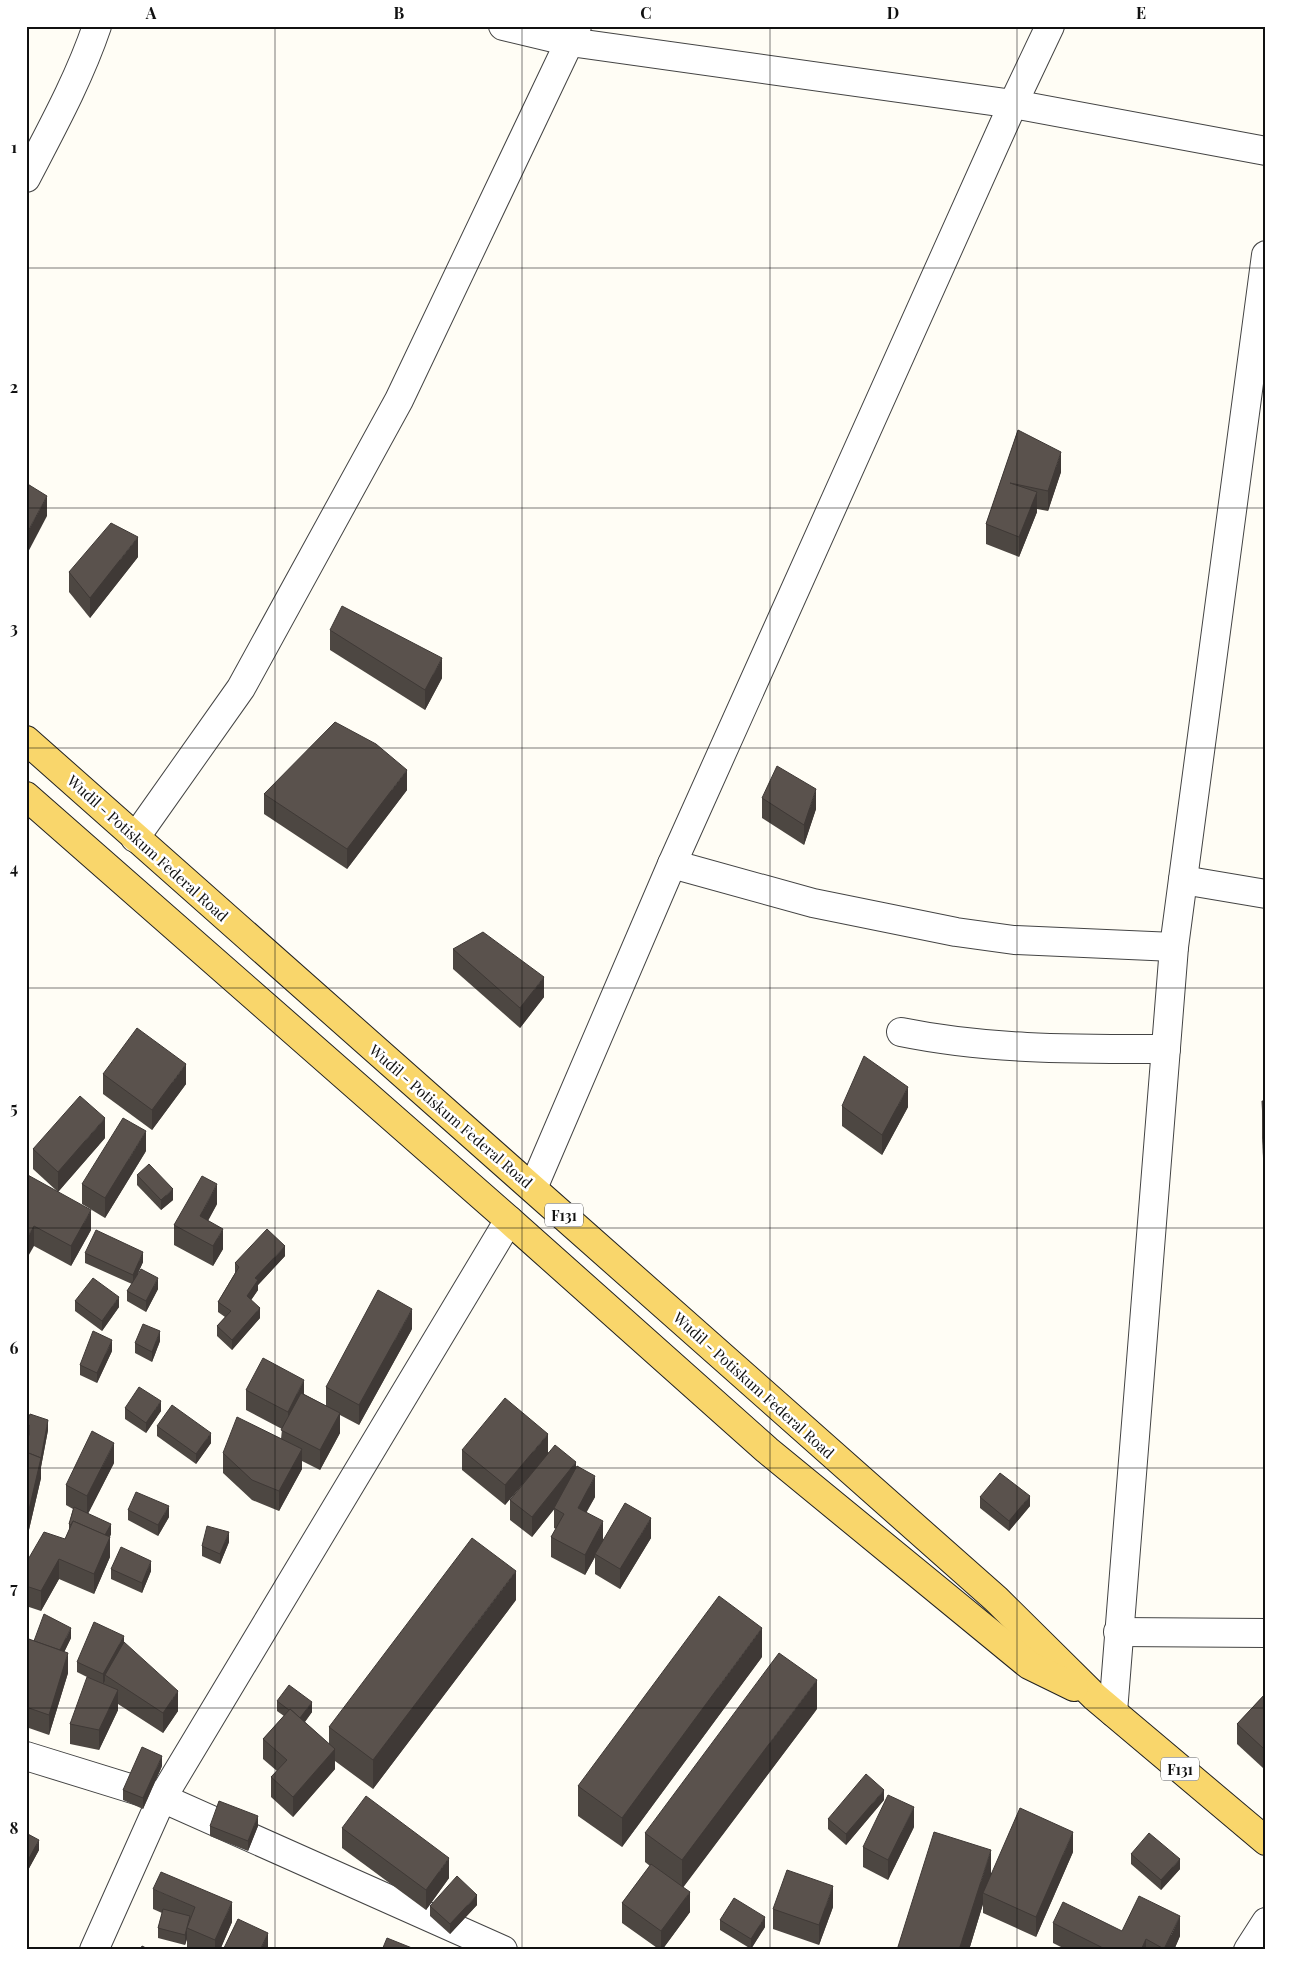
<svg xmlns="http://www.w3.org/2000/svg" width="1292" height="1976" viewBox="0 0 1292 1976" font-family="'Playfair Display',serif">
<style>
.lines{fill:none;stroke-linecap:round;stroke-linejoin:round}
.minor-casing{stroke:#444;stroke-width:30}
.major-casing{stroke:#222;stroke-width:30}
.minor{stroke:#fff;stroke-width:28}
.major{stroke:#f9d66b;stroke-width:28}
.wall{fill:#4d4742}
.shaded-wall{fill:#3f3936}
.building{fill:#5a524d;stroke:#3f3936}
.grid{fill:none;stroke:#111;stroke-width:1;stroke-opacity:0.55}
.labels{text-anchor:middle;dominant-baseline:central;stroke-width:5;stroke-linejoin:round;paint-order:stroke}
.shield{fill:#fff;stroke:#585858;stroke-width:1}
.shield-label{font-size:14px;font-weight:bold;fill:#111}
.street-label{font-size:15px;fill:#111;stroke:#fff}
.neatline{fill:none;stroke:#111;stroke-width:2}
.grid-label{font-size:16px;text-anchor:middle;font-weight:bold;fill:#111}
</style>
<rect width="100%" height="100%" fill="#fffdf5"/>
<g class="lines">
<g class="minor-casing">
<g id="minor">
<polyline points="503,26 570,42 1013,104 1266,151"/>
<path d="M26,178C52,128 79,79 97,26"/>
<polyline points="135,838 241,688 399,400 577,26"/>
<polyline points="672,864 813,903 956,932 1014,940 1174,947"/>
<polyline points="1183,880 1266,894"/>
<path d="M901,1032C989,1050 1077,1049 1166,1049"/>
<polyline points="533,1188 672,864 1013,104 1050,26"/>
<polyline points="1118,1632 1266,1633"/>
<polyline points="1113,1712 1174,947 1266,255"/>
<polyline points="26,1756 162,1798 503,1950"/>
<polyline points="94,1950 162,1798 509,1220"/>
<polyline points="1248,1950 1266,1922"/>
</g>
</g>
<g class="major-casing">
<g id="major">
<polyline points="26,740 996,1599 1095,1697 1266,1841"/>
<polyline points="26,796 509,1220 767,1450 1029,1665 1074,1687"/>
</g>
</g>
<use href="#minor" class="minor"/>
<use href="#major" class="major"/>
</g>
<g class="wall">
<polygon points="1018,430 1061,472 1048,511 1037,509 1037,512 1019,557 986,544 986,524"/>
<polygon points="138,557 90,618 69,592 69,572"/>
<polygon points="330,630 442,678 425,710 330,650"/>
<polygon points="407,790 347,869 264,814 264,794"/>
<polygon points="762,798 816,809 804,845 762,818"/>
<polygon points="453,949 544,997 520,1028 453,969"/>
<polygon points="103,1074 186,1084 152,1130 103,1094"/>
<polygon points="1262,1101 1266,1101 1266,1197 1265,1197 1262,1138"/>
<polygon points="842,1106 908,1107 882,1155 842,1126"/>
<polygon points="105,1138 58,1192 33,1169 33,1149"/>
<polygon points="146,1151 105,1218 82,1204 82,1184"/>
<polygon points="26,1174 91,1230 71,1266 34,1246"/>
<polygon points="137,1175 173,1200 161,1210 137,1185"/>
<polygon points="217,1204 208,1220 223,1249 213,1266 174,1245 174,1225"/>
<polygon points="85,1253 143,1262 136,1277 158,1289 146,1312 127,1301 127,1291 132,1284 85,1263"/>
<polygon points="285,1256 258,1285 258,1290 251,1300 260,1318 232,1350 217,1336 217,1326 225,1317 218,1312 218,1302 235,1273 235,1263"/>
<polygon points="75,1301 119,1307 102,1331 75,1311"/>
<polygon points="412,1329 359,1425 340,1415 340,1433 320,1470 302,1461 302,1469 279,1511 252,1500 223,1473 223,1453 281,1439 282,1429 246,1410 246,1390 304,1394 326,1406 326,1387"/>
<polygon points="160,1341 152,1362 135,1353 135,1343"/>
<polygon points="112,1351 97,1383 80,1375 80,1365"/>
<polygon points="125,1408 161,1411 146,1433 125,1419"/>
<polygon points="26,1424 48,1430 41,1467 41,1478 28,1534 26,1534"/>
<polygon points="157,1426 211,1443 196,1464 157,1436"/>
<polygon points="462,1450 548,1452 576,1469 595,1497 586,1512 603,1540 651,1538 620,1589 595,1574 595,1557 585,1575 551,1557 551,1537 556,1529 554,1528 554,1509 532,1537 510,1520 510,1500 527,1479 505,1505 462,1470"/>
<polygon points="114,1463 88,1513 111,1534 110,1537 110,1557 94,1594 59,1579 41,1611 26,1606 26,1563 65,1539 69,1530 69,1524 73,1509 66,1505 66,1485"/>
<polygon points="980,1497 1030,1506 1009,1531 980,1508"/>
<polygon points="128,1510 169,1517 158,1536 128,1520"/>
<polygon points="229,1542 220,1564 202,1556 202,1546"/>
<polygon points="111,1569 151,1571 142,1593 111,1579"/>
<polygon points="516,1600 373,1789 335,1761 335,1769 293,1817 271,1797 271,1777 277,1771 263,1759 263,1739 284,1716 277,1711 277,1701 312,1712 305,1722 329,1744 329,1727"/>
<polygon points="26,1638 34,1641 71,1638 64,1652 68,1673 49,1735 26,1727"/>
<polygon points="124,1642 178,1711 163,1733 118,1704 118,1710 99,1750 70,1744 70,1724 93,1680 77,1672 77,1662"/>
<polygon points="762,1657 622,1847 578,1816 578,1786"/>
<polygon points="1266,1693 1263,1768 1237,1744 1237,1724"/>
<polygon points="817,1709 683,1887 690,1912 662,1950 660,1950 622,1923 622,1903 650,1866 645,1862 645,1833"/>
<polygon points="162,1766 143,1809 123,1800 123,1790"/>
<polygon points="884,1800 846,1845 828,1829 828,1819"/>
<polygon points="210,1826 258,1826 248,1851 210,1836"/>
<polygon points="914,1827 888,1880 863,1867 863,1847"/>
<polygon points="342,1828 449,1878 426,1910 342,1848"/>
<polygon points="26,1833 39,1850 27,1872 26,1872"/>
<polygon points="1073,1852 1036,1937 983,1913 983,1904 969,1950 897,1950 991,1874"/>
<polygon points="1131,1854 1180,1869 1161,1890 1131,1864"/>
<polygon points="153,1889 232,1922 220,1950 190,1950 187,1948 187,1939 185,1945 158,1938 158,1928 162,1913 153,1909"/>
<polygon points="477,1905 450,1934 430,1916 430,1906"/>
<polygon points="833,1907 819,1945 773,1929 773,1909"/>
<polygon points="720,1920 765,1927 751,1949 720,1930"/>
<polygon points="1053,1923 1122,1931 1180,1936 1174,1950 1067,1950 1053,1943"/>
</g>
<g class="shaded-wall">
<polygon points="1061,452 1061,472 1048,511 1048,491"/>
<polygon points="1037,492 1037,512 1019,557 1019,537"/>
<polygon points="47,496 47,516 26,556 26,535"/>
<polygon points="138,537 138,557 90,618 90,598"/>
<polygon points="442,658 442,678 425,710 425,690"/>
<polygon points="407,770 407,790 347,869 347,849"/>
<polygon points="816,789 816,809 804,845 804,825"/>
<polygon points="544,977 544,997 520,1028 520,1008"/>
<polygon points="186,1064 186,1084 152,1130 152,1110"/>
<polygon points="908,1087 908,1107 882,1155 882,1135"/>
<polygon points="105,1118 105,1138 58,1192 58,1172"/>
<polygon points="146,1131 146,1151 105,1218 105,1198"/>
<polygon points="217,1184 217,1204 200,1236 200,1216"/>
<polygon points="173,1189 173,1200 161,1210 161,1200"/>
<polygon points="91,1210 91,1230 71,1266 71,1246"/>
<polygon points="34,1226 34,1246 26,1260 26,1240"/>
<polygon points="223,1229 223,1249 213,1266 213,1246"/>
<polygon points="285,1246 285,1256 258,1285 258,1290 247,1306 247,1296 255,1278"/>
<polygon points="143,1252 143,1262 133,1285 133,1275"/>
<polygon points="158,1278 158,1289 146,1312 146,1301"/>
<polygon points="119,1297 119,1307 102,1331 102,1321"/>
<polygon points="260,1308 260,1318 232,1350 232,1340"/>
<polygon points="412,1309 412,1329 359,1425 359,1405"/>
<polygon points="160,1331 160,1341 152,1362 152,1352"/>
<polygon points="112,1340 112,1351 97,1383 97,1373"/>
<polygon points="304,1380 304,1400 288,1432 288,1412"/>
<polygon points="161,1401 161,1411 146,1433 146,1423"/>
<polygon points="340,1413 340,1433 320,1470 320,1450"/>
<polygon points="48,1420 48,1430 41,1467 41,1478 28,1534 28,1514"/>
<polygon points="29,1425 29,1445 26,1451 26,1431"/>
<polygon points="211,1433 211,1443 196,1464 196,1454"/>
<polygon points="548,1434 548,1454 505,1505 505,1485"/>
<polygon points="114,1443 114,1463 87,1516 87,1496"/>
<polygon points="302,1449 302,1469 279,1511 279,1491"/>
<polygon points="576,1462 576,1482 532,1537 532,1517"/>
<polygon points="595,1476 595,1497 578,1528 578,1508"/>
<polygon points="1030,1496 1030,1506 1009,1531 1009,1521"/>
<polygon points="169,1506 169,1517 158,1536 158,1525"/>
<polygon points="651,1518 651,1538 620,1589 620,1569"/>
<polygon points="603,1521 603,1541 595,1554 595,1557 585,1575 585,1555"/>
<polygon points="111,1524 111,1534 102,1550 102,1539"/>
<polygon points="229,1532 229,1542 220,1564 220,1554"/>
<polygon points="110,1537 110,1557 94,1594 94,1574"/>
<polygon points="59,1559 59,1579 41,1611 41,1591"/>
<polygon points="151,1561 151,1571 142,1593 142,1583"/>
<polygon points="516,1571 516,1600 373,1789 373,1760"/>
<polygon points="71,1628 71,1638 58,1665 58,1655"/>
<polygon points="762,1628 762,1657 622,1847 622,1818"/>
<polygon points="124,1636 124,1646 105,1675 105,1681 103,1684 103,1674"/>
<polygon points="68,1653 68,1673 49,1735 49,1715"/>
<polygon points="817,1680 817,1709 682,1889 682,1860"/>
<polygon points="118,1690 118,1710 99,1750 99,1730"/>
<polygon points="178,1691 178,1711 163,1733 163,1713"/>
<polygon points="312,1702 312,1712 300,1728 300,1718"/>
<polygon points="1266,1745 1266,1765 1263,1768 1263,1748"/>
<polygon points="335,1749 335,1769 293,1817 293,1797"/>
<polygon points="162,1756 162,1766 143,1809 143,1798"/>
<polygon points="884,1790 884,1800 846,1845 846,1834"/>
<polygon points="914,1807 914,1827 888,1880 888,1860"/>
<polygon points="258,1816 258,1826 248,1851 248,1841"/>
<polygon points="1073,1832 1073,1852 1036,1937 1036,1917"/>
<polygon points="39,1840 39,1850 27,1872 27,1862"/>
<polygon points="991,1850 991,1879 983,1893 983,1904 969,1950 959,1950"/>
<polygon points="449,1858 449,1878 426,1910 426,1890"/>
<polygon points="1180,1859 1180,1869 1161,1890 1161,1880"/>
<polygon points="833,1886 833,1907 819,1945 819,1925"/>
<polygon points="690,1892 690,1912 662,1950 661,1950 661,1931"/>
<polygon points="477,1895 477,1905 450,1934 450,1924"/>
<polygon points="232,1902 232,1922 220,1950 215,1950 215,1940"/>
<polygon points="1180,1916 1180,1936 1174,1950 1164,1950"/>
<polygon points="765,1917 765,1927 751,1949 751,1939"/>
<polygon points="187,1929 187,1939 185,1945 185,1935"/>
<polygon points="268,1933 268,1950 260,1950"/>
<polygon points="1146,1939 1146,1950 1141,1950"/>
</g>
<g class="building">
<polygon points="1018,430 1061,452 1048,491 1010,483 1037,492 1019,537 986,524"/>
<polygon points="26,483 47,496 26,535"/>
<polygon points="111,523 138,537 90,598 69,572"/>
<polygon points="342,606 442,658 425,690 330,630"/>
<polygon points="335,722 376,744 407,770 347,849 264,794"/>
<polygon points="777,766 816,789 804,825 762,798"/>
<polygon points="483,932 544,977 520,1008 453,949"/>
<polygon points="137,1028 186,1064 152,1110 103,1074"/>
<polygon points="864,1056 908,1087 882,1135 842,1106"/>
<polygon points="80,1096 105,1118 58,1172 33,1149"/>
<polygon points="1262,1101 1266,1101 1266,1159 1265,1159"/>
<polygon points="123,1118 146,1131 105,1198 82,1184"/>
<polygon points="149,1164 173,1189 161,1200 137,1175"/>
<polygon points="26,1174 91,1210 71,1246 34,1226 26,1240"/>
<polygon points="202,1176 217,1184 200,1216 223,1229 213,1246 174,1225"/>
<polygon points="267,1229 285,1246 255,1278 258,1280 247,1296 260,1308 232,1340 217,1326 231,1311 218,1302 239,1267 235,1263"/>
<polygon points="96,1230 143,1252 133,1275 85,1253"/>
<polygon points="141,1269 158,1278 146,1301 127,1291"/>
<polygon points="93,1278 119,1297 102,1321 75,1301"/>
<polygon points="378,1290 412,1309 359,1405 326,1387"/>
<polygon points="143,1324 160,1331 152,1352 135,1343"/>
<polygon points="93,1331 112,1340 97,1373 80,1365"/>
<polygon points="263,1358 304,1380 288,1412 246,1390"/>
<polygon points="139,1387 161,1401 146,1423 125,1408"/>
<polygon points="301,1393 340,1413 320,1450 281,1430"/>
<polygon points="505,1398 548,1434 505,1485 462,1450"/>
<polygon points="172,1405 211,1433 196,1454 157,1426"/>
<polygon points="30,1414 48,1420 41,1458 26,1452 26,1441 29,1435 29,1425 27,1424"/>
<polygon points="237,1417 302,1449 279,1491 252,1480 223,1453"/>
<polygon points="26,1424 29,1425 26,1431"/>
<polygon points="92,1431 114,1443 87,1496 66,1485"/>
<polygon points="555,1445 576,1462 532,1517 510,1500"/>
<polygon points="26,1452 41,1458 28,1514 26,1514"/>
<polygon points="577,1466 595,1476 578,1508 603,1521 585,1555 551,1537 564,1514 554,1508"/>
<polygon points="1000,1473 1030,1496 1009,1521 980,1497"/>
<polygon points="136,1492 169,1506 158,1525 128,1510"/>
<polygon points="625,1503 651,1518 620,1569 595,1554"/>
<polygon points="74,1507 111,1524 105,1535 73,1521 71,1525 69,1524"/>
<polygon points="73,1521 110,1537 94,1574 59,1559 41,1591 26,1586 26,1563 44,1532 65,1539"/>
<polygon points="207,1526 229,1532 220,1554 202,1546"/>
<polygon points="472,1538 516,1571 373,1760 329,1727"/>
<polygon points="121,1547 151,1561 142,1583 111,1569"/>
<polygon points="719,1596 762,1628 622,1818 578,1786"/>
<polygon points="44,1614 71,1628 60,1650 34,1641"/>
<polygon points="94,1622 124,1636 103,1674 77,1662"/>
<polygon points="26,1638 68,1653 49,1715 26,1707"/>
<polygon points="124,1642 178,1691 163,1713 105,1675"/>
<polygon points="779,1653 817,1680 682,1860 645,1833"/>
<polygon points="87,1677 118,1690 99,1730 70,1724"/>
<polygon points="289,1685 312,1702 300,1718 290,1709 289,1710 277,1701"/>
<polygon points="1266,1693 1266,1745 1263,1748 1237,1724"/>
<polygon points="290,1709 335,1749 293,1797 271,1777 287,1760 263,1739"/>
<polygon points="142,1747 162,1756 143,1798 123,1790"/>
<polygon points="866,1774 884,1790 846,1834 828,1819"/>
<polygon points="888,1795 914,1807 888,1860 863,1847"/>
<polygon points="366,1796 449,1858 426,1890 342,1828"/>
<polygon points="219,1801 258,1816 248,1841 210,1826"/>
<polygon points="1020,1808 1073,1832 1036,1917 983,1893"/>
<polygon points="934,1832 991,1850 959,1950 897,1950"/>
<polygon points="26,1833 39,1840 27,1862 26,1861"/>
<polygon points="1149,1833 1180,1859 1161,1880 1131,1854"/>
<polygon points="651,1864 690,1892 661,1931 622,1903"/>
<polygon points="787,1870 833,1886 819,1925 773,1909"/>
<polygon points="161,1872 232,1902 215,1940 187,1928 195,1907 153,1889"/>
<polygon points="457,1876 477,1895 450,1924 430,1906"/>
<polygon points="1139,1896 1180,1916 1164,1949 1146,1939 1141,1950 1107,1950 1053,1923 1063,1902 1122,1931"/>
<polygon points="734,1898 765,1917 751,1939 720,1920"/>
<polygon points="163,1909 190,1916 185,1935 158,1928"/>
<polygon points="238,1919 268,1933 260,1950 223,1950"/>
<polygon points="387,1938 417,1950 382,1950"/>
<polygon points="142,1946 150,1950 140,1950"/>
</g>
<path class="grid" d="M275,26V1950M522,26V1950M770,26V1950M1017,26V1950M26,268H1266M26,508H1266M26,748H1266M26,988H1266M26,1228H1266M26,1468H1266M26,1708H1266"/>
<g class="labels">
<g class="shield">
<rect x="545" y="1203.5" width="38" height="23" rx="4"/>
<rect x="1161" y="1757.5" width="38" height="23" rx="4"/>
</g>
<g class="shield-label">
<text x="564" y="1215">F131</text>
<text x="1180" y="1769">F131</text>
</g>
<g class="street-label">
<text transform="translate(148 848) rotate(42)">Wudil - Potiskum Federal Road</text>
<text transform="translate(451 1116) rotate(41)">Wudil - Potiskum Federal Road</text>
<text transform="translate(754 1385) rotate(42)">Wudil - Potiskum Federal Road</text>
</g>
</g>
<rect width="1292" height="1976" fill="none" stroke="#ffffff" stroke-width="55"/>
<rect x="28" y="28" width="1236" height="1920" class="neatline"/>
<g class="grid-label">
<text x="151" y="19">A</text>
<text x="399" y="19">B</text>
<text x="646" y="19">C</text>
<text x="893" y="19">D</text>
<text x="1141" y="19">E</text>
<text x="14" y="153">1</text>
<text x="14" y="393">2</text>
<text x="14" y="634">3</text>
<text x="14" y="874">4</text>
<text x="14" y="1114">5</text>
<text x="14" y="1354">6</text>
<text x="14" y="1594">7</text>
<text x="14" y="1834">8</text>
</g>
</svg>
